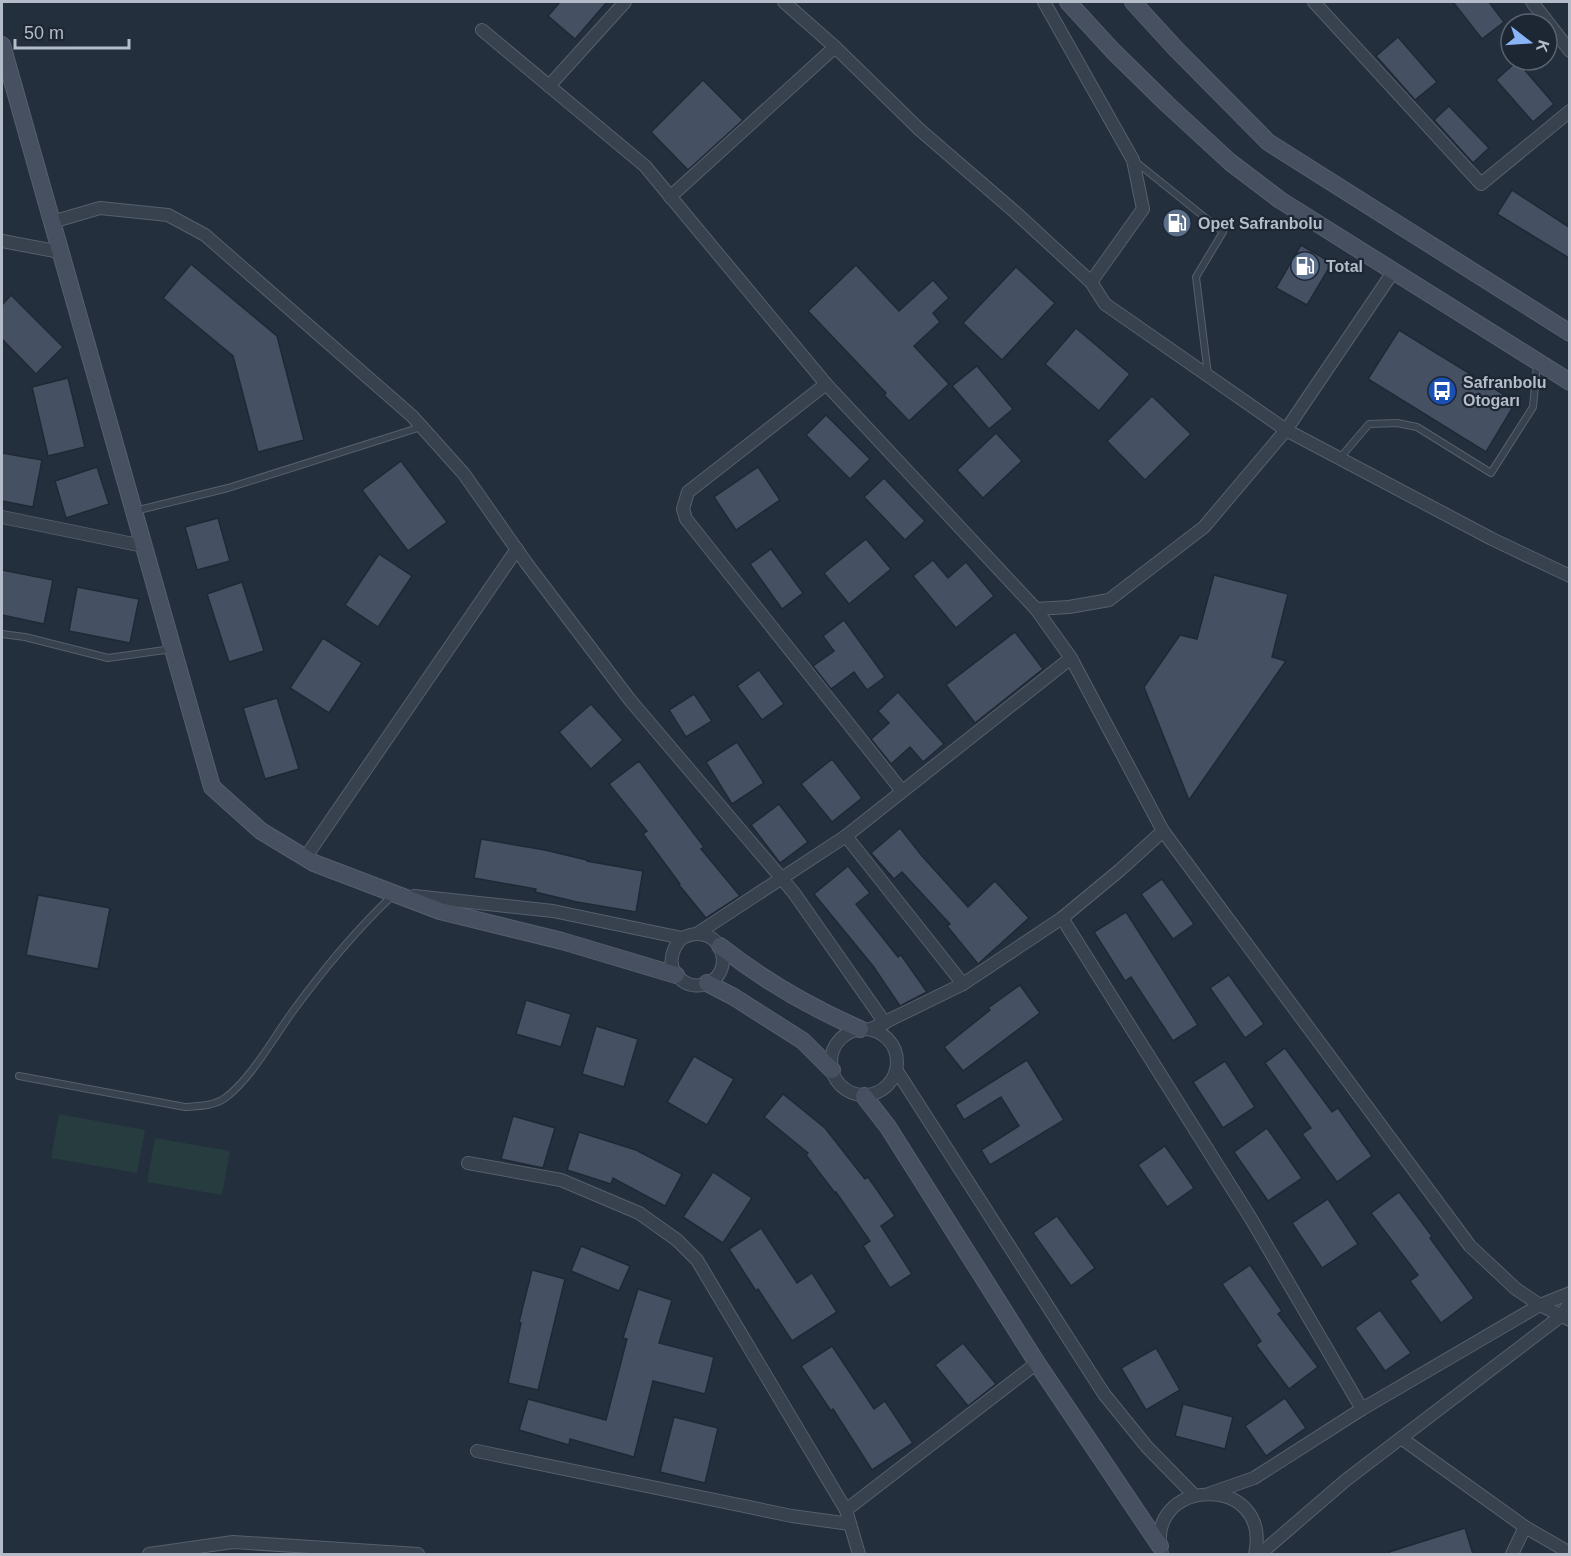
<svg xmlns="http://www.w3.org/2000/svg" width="1571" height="1556" viewBox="0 0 1571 1556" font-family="Helvetica,sans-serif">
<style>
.green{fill:#263c3f}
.building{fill:#455162;stroke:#1f2835;stroke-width:1.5}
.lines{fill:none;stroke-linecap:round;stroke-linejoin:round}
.service-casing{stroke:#565f6c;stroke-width:8}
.minor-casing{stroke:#565f6c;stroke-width:14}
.secondary-casing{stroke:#565f6c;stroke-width:18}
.service{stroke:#38414e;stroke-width:6}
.minor{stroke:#38414e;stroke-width:12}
.secondary{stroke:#465061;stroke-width:16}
.labels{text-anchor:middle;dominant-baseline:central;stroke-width:4.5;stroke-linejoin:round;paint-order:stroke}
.poi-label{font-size:16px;font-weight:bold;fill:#b4bcc9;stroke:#1d2633;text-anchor:start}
</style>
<rect width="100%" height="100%" fill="#242f3e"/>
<g class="green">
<polygon points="59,1114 145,1130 137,1173 51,1158"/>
<polygon points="155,1138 230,1151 222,1195 147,1182"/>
</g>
<g class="building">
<polygon points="560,2 607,2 575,39 548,16"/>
<polygon points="1453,2 1489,2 1504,22 1482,39"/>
<polygon points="1398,37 1437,82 1415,100 1376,56"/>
<polygon points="1517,61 1554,104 1533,122 1496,80"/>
<polygon points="703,80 743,120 688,170 651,132"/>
<polygon points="1449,106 1489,148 1473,163 1434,120"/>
<polygon points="1512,190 1569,227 1569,258 1497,214"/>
<polygon points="1301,245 1332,263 1307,305 1276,288"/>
<polygon points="191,264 277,336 304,440 258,452 233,356 163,298"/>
<polygon points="856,265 899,311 933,280 949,298 933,313 940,322 914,346 949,384 909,421 884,395 886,393 808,311"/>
<polygon points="1016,267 1055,303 1002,360 963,323"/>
<polygon points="11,295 63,347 36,374 2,339 2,305"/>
<polygon points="1076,328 1130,374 1099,411 1045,364"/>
<polygon points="1399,330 1516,402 1486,452 1368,379"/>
<polygon points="977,366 1013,409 989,429 952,386"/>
<polygon points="68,378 85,447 48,456 32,387"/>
<polygon points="1152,396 1191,434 1145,480 1107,441"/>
<polygon points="826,415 870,459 850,479 806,435"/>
<polygon points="996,433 1022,461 983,498 957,470"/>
<polygon points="2,453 42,460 33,507 2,501"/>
<polygon points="401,461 447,522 408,551 362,490"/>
<polygon points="97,467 109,504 66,518 55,481"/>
<polygon points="758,467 780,500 736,530 714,497"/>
<polygon points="884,478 925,521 905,540 864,497"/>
<polygon points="218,518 230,561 197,570 185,527"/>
<polygon points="866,539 891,569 849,604 824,573"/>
<polygon points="771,549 803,593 782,609 750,564"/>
<polygon points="379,554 412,576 378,627 345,605"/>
<polygon points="933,560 948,578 966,562 994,596 956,628 913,576"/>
<polygon points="2,570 53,580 44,624 2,615"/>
<polygon points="1214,575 1288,594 1272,657 1286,661 1189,800 1144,687 1180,635 1197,639"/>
<polygon points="242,582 264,651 229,662 207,594"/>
<polygon points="77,587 139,599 130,643 69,631"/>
<polygon points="844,620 885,677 867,690 854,672 831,689 813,666 834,651 823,636"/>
<polygon points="1015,632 1043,669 975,723 946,685"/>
<polygon points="323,638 362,663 329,713 290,688"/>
<polygon points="759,670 784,704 762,720 737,686"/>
<polygon points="898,692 944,744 923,762 910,747 891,764 871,739 889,723 878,711"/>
<polygon points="694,694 712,721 686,737 669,710"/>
<polygon points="277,698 299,769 265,779 243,708"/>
<polygon points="591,704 623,740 591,769 559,732"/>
<polygon points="737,742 764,783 732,804 706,762"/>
<polygon points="832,759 862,798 832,822 801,784"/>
<polygon points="639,761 704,847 701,849 740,896 706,918 679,885 680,884 643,834 647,831 609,784"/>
<polygon points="779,804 808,842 780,863 751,825"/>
<polygon points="900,828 922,856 968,907 995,881 1029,918 978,964 947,926 950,924 902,872 894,879 871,853"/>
<polygon points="481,839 545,850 587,860 587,861 643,871 636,912 577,902 535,892 536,889 474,878"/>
<polygon points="848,866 870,893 856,904 898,957 901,955 927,992 900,1006 873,966 814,894"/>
<polygon points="1162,879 1194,924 1173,939 1141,894"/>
<polygon points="38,895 110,908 98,969 26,955"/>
<polygon points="1126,912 1198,1025 1173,1041 1131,977 1125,981 1094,932"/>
<polygon points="1229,975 1264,1024 1245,1038 1210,988"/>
<polygon points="1020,985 1040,1013 963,1071 944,1047 990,1010 988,1008"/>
<polygon points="526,1000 571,1014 561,1047 516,1034"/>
<polygon points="596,1026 638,1039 624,1087 582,1074"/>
<polygon points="1285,1048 1332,1112 1338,1108 1372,1156 1337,1182 1302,1134 1311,1128 1265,1063"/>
<polygon points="694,1056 734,1079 707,1125 667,1102"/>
<polygon points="1027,1060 1064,1120 990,1165 981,1150 1019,1126 1001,1097 964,1120 955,1105"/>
<polygon points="1225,1061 1255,1107 1223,1128 1193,1082"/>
<polygon points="783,1094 825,1128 865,1179 868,1177 895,1216 881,1226 912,1274 890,1288 863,1246 870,1241 836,1192 835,1193 806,1155 808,1153 764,1117"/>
<polygon points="513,1116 555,1128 543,1168 501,1159"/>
<polygon points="1267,1128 1302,1178 1268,1201 1234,1152"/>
<polygon points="579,1132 636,1150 682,1174 665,1206 613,1178 611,1184 567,1170"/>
<polygon points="1165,1146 1194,1188 1167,1207 1138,1165"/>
<polygon points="713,1172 752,1198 723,1243 683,1217"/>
<polygon points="1399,1192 1432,1236 1430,1238 1474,1298 1441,1323 1410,1281 1418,1275 1371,1213"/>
<polygon points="1328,1199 1358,1244 1322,1268 1292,1223"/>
<polygon points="1057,1216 1095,1268 1071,1286 1033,1233"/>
<polygon points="761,1228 797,1283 812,1273 837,1312 792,1341 758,1289 756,1291 729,1249"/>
<polygon points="581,1246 630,1266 619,1291 571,1271"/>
<polygon points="1250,1265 1282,1311 1278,1314 1318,1367 1289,1389 1256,1345 1261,1341 1222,1284"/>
<polygon points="532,1270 565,1279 538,1390 508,1383 521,1323 519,1322"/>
<polygon points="638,1289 672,1300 659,1343 714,1357 705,1394 653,1381 634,1457 570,1439 569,1445 519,1430 528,1399 606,1420 627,1339 623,1338"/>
<polygon points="1380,1310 1411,1353 1385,1371 1355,1328"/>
<polygon points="963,1343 996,1384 968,1406 935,1365"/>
<polygon points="832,1346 874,1409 885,1401 913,1443 872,1470 833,1409 831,1411 801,1366"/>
<polygon points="1156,1348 1180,1390 1146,1410 1121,1368"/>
<polygon points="1285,1398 1306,1428 1266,1456 1245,1426"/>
<polygon points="1183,1404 1233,1417 1225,1449 1175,1436"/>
<polygon points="674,1417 718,1428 705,1483 660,1472"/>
<polygon points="1465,1528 1473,1554 1389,1554 1389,1552"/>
</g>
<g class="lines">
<g class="service-casing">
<g id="service">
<polyline points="1136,162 1223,232 1196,277 1208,375"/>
<polyline points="1339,459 1369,424 1397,423 1417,427 1491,473 1533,407 1537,365"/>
<polyline points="135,511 228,488 421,427"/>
<polyline points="2,634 25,637 108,658 172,649"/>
<path d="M19,1076L185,1107C199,1106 214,1106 225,1098C251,1079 274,1037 293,1011C323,970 355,931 392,896"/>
</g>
</g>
<g class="minor-casing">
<g id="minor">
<polyline points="784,2 835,47 920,130 1015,212 1091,282"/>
<polyline points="1044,2 1133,160 1143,209 1091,282 1105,304 1286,430 1492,539 1570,576"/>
<polyline points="1314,2 1481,184 1570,111"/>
<polyline points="1532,2 1570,51"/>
<polyline points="482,30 645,166 826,384"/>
<polyline points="549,86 625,2"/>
<polyline points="670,197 835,47"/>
<polyline points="52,222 100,208 168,215 205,235 412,416 464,474 527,564 630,700 794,893 885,1023"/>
<polyline points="2,241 60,252"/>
<polyline points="2,517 143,546"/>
<polyline points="1036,609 1071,658 1163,831 1470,1246 1516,1289 1540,1305 1570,1320"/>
<polyline points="902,791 686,519 683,509 688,492 826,384 1036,609 1069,607 1109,600 1204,527 1286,430 1393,272"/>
<polyline points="846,836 963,984"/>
<polyline points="305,858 517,549"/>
<path d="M414,896L553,911L682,938C724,918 739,979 701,985C695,986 688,985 683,981C666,970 670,950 682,938"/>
<polyline points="1062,918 1250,1217 1362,1409"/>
<polyline points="698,933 846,836 1071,658"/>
<circle cx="864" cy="1062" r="33"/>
<polyline points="871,1029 963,984 1062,918 1120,870 1163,831"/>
<polyline points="897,1071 1104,1394 1147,1447 1194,1495"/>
<polyline points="468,1163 561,1180 639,1213 677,1240 697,1260 846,1510 859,1554"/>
<polyline points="1401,1438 1525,1527 1570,1553"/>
<polyline points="477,1451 792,1516 850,1524"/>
<polyline points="1211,1493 1254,1478 1362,1409 1540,1305 1570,1293"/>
<polyline points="846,1510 1037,1363"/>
<polyline points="149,1554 233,1542 418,1554"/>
<path d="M1162,1554C1142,1477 1273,1472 1255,1554"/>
<polyline points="1260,1554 1346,1480 1561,1316 1570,1302"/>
<polyline points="1512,1554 1525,1527"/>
</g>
</g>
<g class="secondary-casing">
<g id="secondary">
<polyline points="1068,2 1113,51 1167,104 1230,162 1280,200 1570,382"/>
<polyline points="1133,2 1176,49 1268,142 1570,333"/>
<polyline points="2,45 212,787 261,831 314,863 440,911 562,941 676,975"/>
<path d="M720,946C763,980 810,1007 860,1029"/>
<polyline points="707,983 734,997 803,1041 832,1070"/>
<polyline points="864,1096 888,1127 1037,1363 1160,1546"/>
</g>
</g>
<use href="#service" class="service"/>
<use href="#minor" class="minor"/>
<use href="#secondary" class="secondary"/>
</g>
<defs>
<g id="fuel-disc" transform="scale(1.5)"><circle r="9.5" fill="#5c6f8a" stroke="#1d2633"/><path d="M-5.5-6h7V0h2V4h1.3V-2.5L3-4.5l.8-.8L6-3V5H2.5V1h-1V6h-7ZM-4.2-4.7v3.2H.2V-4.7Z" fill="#fff"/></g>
<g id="bus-disc" transform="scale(1.5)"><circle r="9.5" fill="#1a4fb4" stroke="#1d2633"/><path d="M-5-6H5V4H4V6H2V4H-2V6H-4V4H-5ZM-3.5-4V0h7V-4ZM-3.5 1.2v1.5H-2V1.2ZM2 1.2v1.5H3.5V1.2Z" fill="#fff"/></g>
</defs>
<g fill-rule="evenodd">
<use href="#fuel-disc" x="1177" y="223"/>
<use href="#fuel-disc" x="1305" y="266"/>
<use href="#bus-disc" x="1442" y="391"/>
</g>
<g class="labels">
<g class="poi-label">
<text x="1198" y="223">Opet Safranbolu</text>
<text x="1326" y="266">Total</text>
<text x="1463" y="382">Safranbolu<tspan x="1463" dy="18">Otogarı</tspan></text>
</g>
</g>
<rect width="1571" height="1556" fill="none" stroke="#b4bcc9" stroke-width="6"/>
<g transform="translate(1529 42) rotate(107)"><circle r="28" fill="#1d2633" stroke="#59626f" stroke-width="1.5"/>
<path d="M0-4.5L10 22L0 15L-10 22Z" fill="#8ab4f8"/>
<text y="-9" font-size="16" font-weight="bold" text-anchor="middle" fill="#b4bcc9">K</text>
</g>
<path d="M15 39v9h114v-9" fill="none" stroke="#b4bcc9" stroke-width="3"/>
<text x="24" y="39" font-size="18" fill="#b4bcc9" stroke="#1d2633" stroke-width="4.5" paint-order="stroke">50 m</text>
</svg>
